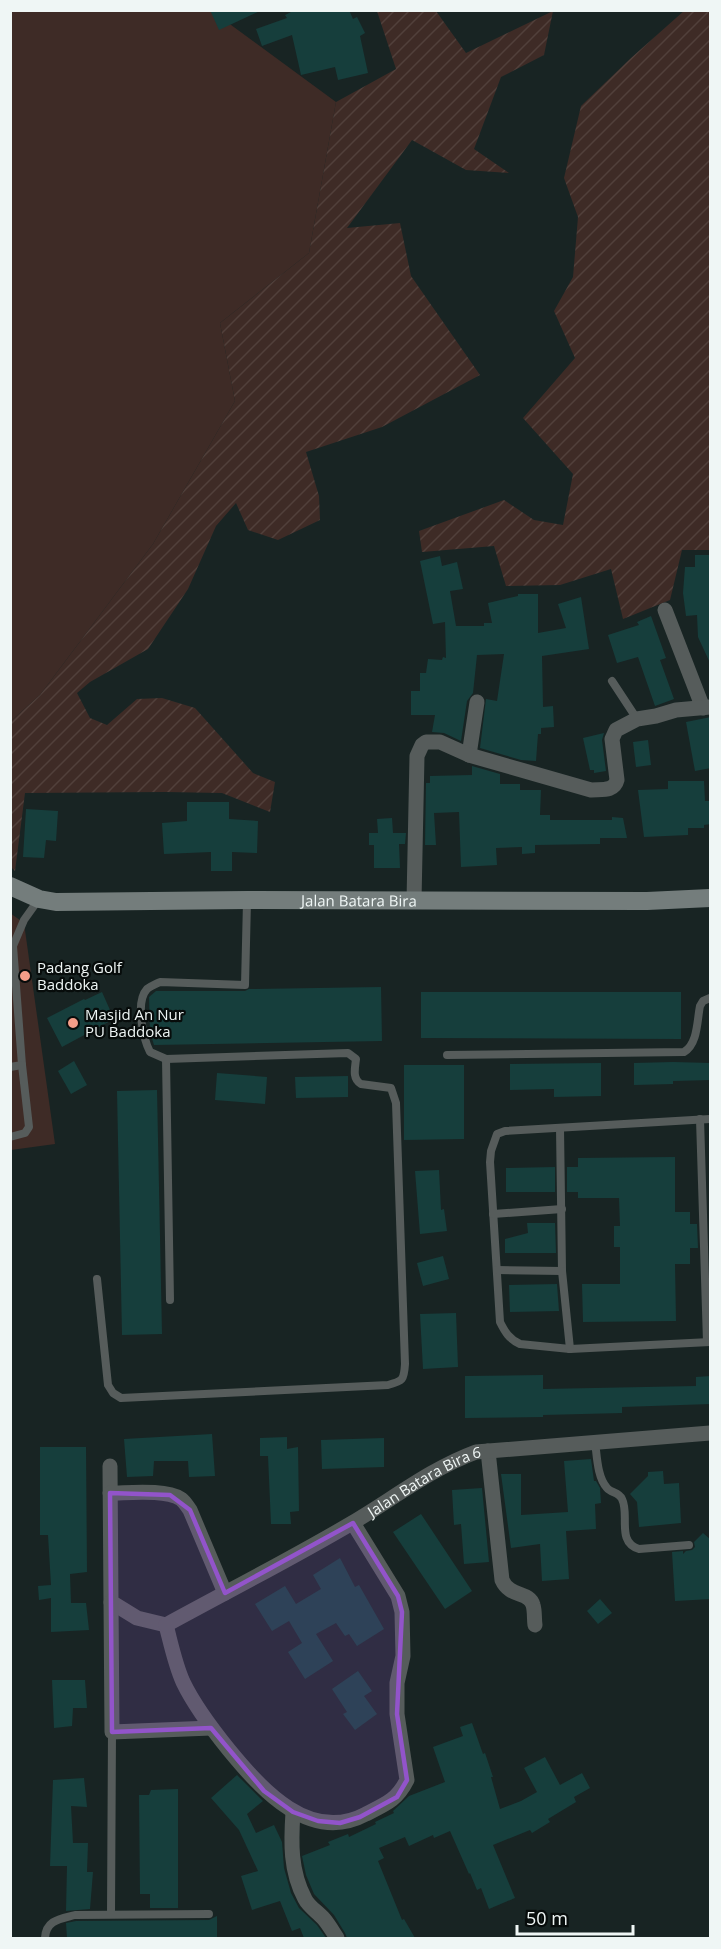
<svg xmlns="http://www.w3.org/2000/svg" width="721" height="1949" viewBox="0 0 721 1949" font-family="'Open Sans',sans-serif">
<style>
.grass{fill:#3e2b26}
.garden{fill:url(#garden-furrows)}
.building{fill:#163e3c}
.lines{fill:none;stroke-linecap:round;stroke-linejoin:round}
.lane{stroke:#565c5b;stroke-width:8}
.street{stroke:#565c5b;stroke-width:15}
.secondary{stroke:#747d7c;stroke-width:18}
.marked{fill:#9254ca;fill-opacity:0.2;stroke:#9254ca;stroke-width:4.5;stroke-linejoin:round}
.poi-dot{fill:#f49e89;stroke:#070c0b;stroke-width:2}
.labels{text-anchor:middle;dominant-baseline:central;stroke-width:4.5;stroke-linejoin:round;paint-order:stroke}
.street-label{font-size:15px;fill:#eff6f5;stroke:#070c0b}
.poi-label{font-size:15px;fill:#eff6f5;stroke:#070c0b;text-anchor:start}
</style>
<defs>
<pattern id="garden-furrows" width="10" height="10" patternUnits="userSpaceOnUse" patternTransform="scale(1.5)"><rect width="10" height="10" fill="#3e2b26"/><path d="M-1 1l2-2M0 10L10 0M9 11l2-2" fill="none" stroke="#51403b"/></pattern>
</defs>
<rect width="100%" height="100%" fill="#182423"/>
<g class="grass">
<polygon points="11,11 212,11 336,102 309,253 220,323 235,401 153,544 40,695 11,721"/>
<polygon points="10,913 24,923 55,1144 11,1150"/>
</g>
<g class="garden">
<polygon points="685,10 710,11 710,550 682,550 670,600 623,619 611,569 560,585 506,586 494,546 422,552 419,531 504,500 534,520 563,525 573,474 523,418 575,358 554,311 573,277 578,217 564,178 581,106 631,58"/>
<polygon points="377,11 436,11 466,53 553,11 544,55 501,77 474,149 509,173 466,170 412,140 347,228 400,223 411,276 480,375 382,427 306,452 319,496 320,520 278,540 248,530 236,503 216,526 188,589 148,649 90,682 77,693 90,718 107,725 137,699 162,698 195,708 253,773 275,782 270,812 222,793 165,792 25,793 15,871 10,866 11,721 40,695 153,544 235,401 220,323 309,253 336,102 396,69"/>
</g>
<g class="building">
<polygon points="210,10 262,10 219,30"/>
<polygon points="295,10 349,10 353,19 357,17 365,33 360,36 368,73 338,80 335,67 301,75 292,35 262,46 256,29 287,18 285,15"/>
<polygon points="695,555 710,555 711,665 698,637 697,615 686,616 683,593 685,567 695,567"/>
<polygon points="440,556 442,566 457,562 463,589 450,591 456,626 484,626 484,623 492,623 488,603 518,596 518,594 538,594 538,633 566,628 558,604 581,597 589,649 542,656 543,707 553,706 554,727 541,728 541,734 538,734 536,761 521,760 480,748 486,699 497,701 504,654 477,655 473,693 467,701 461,741 444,733 432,732 435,715 411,715 411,691 420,691 420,673 426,673 428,659 442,660 443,657 446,658 445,622 433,624 420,561"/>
<polygon points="651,616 666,658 660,660 674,699 655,706 638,657 617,663 608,635 639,625 637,622"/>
<polygon points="711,717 711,768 695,771 686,722"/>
<polygon points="604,733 602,740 606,771 594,773 594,770 590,770 583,738"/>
<polygon points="648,740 651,765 636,767 633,742"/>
<polygon points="472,766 500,774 500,784 520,784 520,790 541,790 540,815 550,815 550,820 612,820 612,817 623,818 627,838 600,838 600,844 535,845 535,853 522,854 522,847 496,848 497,865 461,867 459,812 434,813 436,845 425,845 426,783 430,783 430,776 472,775"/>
<polygon points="668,781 704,781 705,801 711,801 711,824 704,825 704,828 688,828 688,835 644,837 638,790 668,789"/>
<polygon points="187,802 229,802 229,819 258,821 257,853 232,852 232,871 211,871 211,852 164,854 162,823 187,821"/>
<polygon points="26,809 58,811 56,841 46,840 44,858 23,857"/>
<polygon points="392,818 393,833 406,833 405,844 399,844 400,868 374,868 374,845 369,845 369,833 378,833 377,819"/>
<polygon points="381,987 382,1041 154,1045 150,1032 149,997 156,991 245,991 249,989"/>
<polygon points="102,992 114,1019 62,1047 47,1018 84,999 85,1000"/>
<polygon points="421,992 681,992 681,1039 421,1038"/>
<polygon points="74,1061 87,1085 71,1094 58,1071"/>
<polygon points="673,1062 711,1063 711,1080 673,1081 673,1084 634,1085 634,1063"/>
<polygon points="601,1063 601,1096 554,1097 554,1089 510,1090 510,1064"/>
<polygon points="404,1065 464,1065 464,1139 404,1140"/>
<polygon points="217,1073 267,1077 265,1104 215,1100"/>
<polygon points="348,1076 348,1097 296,1098 295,1077"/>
<polygon points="157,1090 162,1334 122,1335 117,1091"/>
<polygon points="675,1157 675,1212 690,1212 690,1224 697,1224 698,1248 690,1248 690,1264 675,1264 676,1321 583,1322 582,1284 620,1284 620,1247 614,1247 614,1226 620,1226 619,1198 578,1198 578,1192 567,1192 567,1167 578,1167 578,1158"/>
<polygon points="555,1167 555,1192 506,1192 506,1168"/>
<polygon points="439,1170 441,1210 444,1209 447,1231 420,1234 415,1171"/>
<polygon points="527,1223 555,1223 556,1253 505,1253 505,1239 528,1233"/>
<polygon points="443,1256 449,1279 423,1286 417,1263"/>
<polygon points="557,1284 559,1311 510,1312 509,1285"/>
<polygon points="456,1313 458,1367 423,1369 420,1314"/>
<polygon points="543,1375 543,1389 696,1386 696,1377 711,1376 711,1404 622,1407 622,1413 543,1415 543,1417 465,1418 465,1376"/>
<polygon points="212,1434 215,1476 189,1477 188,1461 154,1461 153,1476 127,1477 124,1439"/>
<polygon points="287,1437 287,1449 298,1447 299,1511 290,1512 291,1524 271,1524 268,1456 260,1456 260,1438"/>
<polygon points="384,1438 384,1467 322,1469 321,1440"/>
<polygon points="40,1447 86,1447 87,1572 70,1574 71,1603 86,1603 89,1630 51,1632 51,1598 39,1600 38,1586 51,1585 48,1535 40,1535"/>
<polygon points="591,1459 594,1481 596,1481 600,1488 601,1503 595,1504 596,1529 566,1531 569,1579 542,1581 540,1544 511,1548 501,1474 521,1474 521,1515 568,1512 564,1461"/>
<polygon points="663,1471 664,1484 679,1483 681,1523 639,1527 637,1502 630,1494 648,1476 648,1472"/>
<polygon points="482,1488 489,1562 464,1564 461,1524 454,1525 452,1490"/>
<polygon points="421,1514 472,1591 445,1609 393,1532"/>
<polygon points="703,1533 711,1540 711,1599 675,1601 672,1552 683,1551 683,1554 686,1551 692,1550 695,1547 694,1542"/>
<polygon points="340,1558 355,1587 359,1585 384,1629 357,1646 349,1634 345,1636 336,1623 316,1634 333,1661 305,1679 288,1652 302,1643 289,1621 272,1631 255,1604 285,1586 296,1604 321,1589 313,1575"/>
<polygon points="600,1599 612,1613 598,1624 587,1611"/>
<polygon points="358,1671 372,1691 364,1696 377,1714 355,1730 343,1714 347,1712 332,1689"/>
<polygon points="52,1680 85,1680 87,1708 73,1708 72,1726 54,1728"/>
<polygon points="472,1723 483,1754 485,1753 493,1777 491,1777 500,1809 521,1801 537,1792 524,1768 545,1757 560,1785 582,1773 590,1788 574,1797 576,1802 548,1819 550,1822 532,1833 530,1830 493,1845 515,1898 489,1909 481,1888 477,1890 470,1873 469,1874 450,1831 434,1838 433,1835 409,1846 405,1837 379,1848 384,1858 378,1861 402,1920 404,1919 415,1938 347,1938 345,1933 334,1915 314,1894 306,1875 302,1856 330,1845 328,1842 348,1834 349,1837 376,1824 375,1822 394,1813 393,1811 409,1796 445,1782 433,1747 463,1736 460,1727"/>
<polygon points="237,1775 263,1801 247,1814 256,1833 274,1825 282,1842 284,1868 291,1893 299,1908 317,1925 326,1938 304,1938 300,1928 292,1931 280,1901 252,1910 241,1876 258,1871 239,1830 211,1798"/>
<polygon points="84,1778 87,1807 71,1806 73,1843 88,1843 87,1872 93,1872 90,1909 66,1911 67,1866 50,1866 53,1780"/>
<polygon points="178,1789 178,1908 150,1908 150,1894 140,1894 139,1795 149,1795 151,1790"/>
<polygon points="217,1916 217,1938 67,1938 66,1923 76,1921 209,1920"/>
</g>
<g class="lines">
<g class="lane">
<polyline points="612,681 637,719"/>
<path d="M447,1055L684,1052C698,1044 697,1020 700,1006L703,1001L710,998"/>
<polyline points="10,1067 22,1065 13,946 24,920 39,899"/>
<polyline points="700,1119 707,1342"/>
<path d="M710,1119L505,1131L497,1134L491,1151L490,1162L500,1322C505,1332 509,1339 520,1344L570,1349L710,1342"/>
<polyline points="560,1128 562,1271 570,1349"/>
<polyline points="10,1137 25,1133 29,1127 22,1065"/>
<polyline points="493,1214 562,1209"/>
<polyline points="497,1270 562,1271"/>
<path d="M97,1279L108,1385L113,1393L121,1398L388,1385C403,1381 404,1380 405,1364L396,1103L391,1088L361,1084C352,1079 355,1068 356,1059L348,1053L166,1059"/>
<path d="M170,1300L166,1059L150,1052C143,1038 135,1002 147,989C151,986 156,984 160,982L245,985L247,901"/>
<path d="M595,1442C597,1455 597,1477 607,1488C611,1493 619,1492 622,1499C630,1515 616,1542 639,1549L689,1545"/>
<polyline points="111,1914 112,1732"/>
<path d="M45,1938C46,1920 60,1919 75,1915L209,1914"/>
</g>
<g class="street">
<polyline points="665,610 703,708"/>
<polyline points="469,755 477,702"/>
<path d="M414,901L417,756L422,745L426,742H440L469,755L591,790C601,789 614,792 617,780L612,739L616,730L637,719L656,716L676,710L710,707"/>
<path d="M488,1451L502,1580C510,1598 529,1591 533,1605C535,1611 534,1619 535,1625"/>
<polyline points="110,1466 111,1602 137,1618 166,1625"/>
<path d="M110,1493C129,1493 165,1489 181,1499C185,1502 187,1506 190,1510L225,1593"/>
<polyline points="111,1602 112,1732 211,1728"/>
<path d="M166,1625C171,1644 175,1664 183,1682C195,1707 212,1729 229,1750C262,1790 310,1844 366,1814C386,1804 397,1800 407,1780L397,1714V1683L403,1656L402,1612L398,1596L353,1523"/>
<path id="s1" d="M166,1625C228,1591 291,1559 352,1523C393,1499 430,1469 476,1452L710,1433"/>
<path d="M293,1812C291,1842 290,1871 305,1899C309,1907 318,1912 324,1919C329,1925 333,1932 337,1938"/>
</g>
<path class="secondary" id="s2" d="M10,886L39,899L56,902L247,900L647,901L710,898"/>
</g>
<path class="marked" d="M110,1493L170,1495L190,1510L225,1593L353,1523L398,1596L402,1612L397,1714L407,1780L397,1797L360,1817L340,1823L318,1821L293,1812L264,1791L211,1728L112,1732Z"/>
<g class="poi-dot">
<circle cx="25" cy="976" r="6"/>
<circle cx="73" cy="1023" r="6"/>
</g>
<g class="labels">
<g class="street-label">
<text stroke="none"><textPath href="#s2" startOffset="352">Jalan Batara Bira</textPath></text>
<text stroke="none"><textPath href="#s1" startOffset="296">Jalan Batara Bira 6</textPath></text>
</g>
<g class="poi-label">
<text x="37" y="967">Padang Golf<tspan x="37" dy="17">Baddoka</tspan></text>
<text x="85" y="1014">Masjid An Nur<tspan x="85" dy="17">PU Baddoka</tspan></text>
</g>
</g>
<rect width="721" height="1949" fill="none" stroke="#eff6f5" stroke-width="24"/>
<path d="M517 1925v9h116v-9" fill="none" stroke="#eff6f5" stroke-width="3"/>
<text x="526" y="1925" font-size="18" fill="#eff6f5" stroke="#070c0b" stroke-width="4.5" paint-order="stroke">50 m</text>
</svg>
